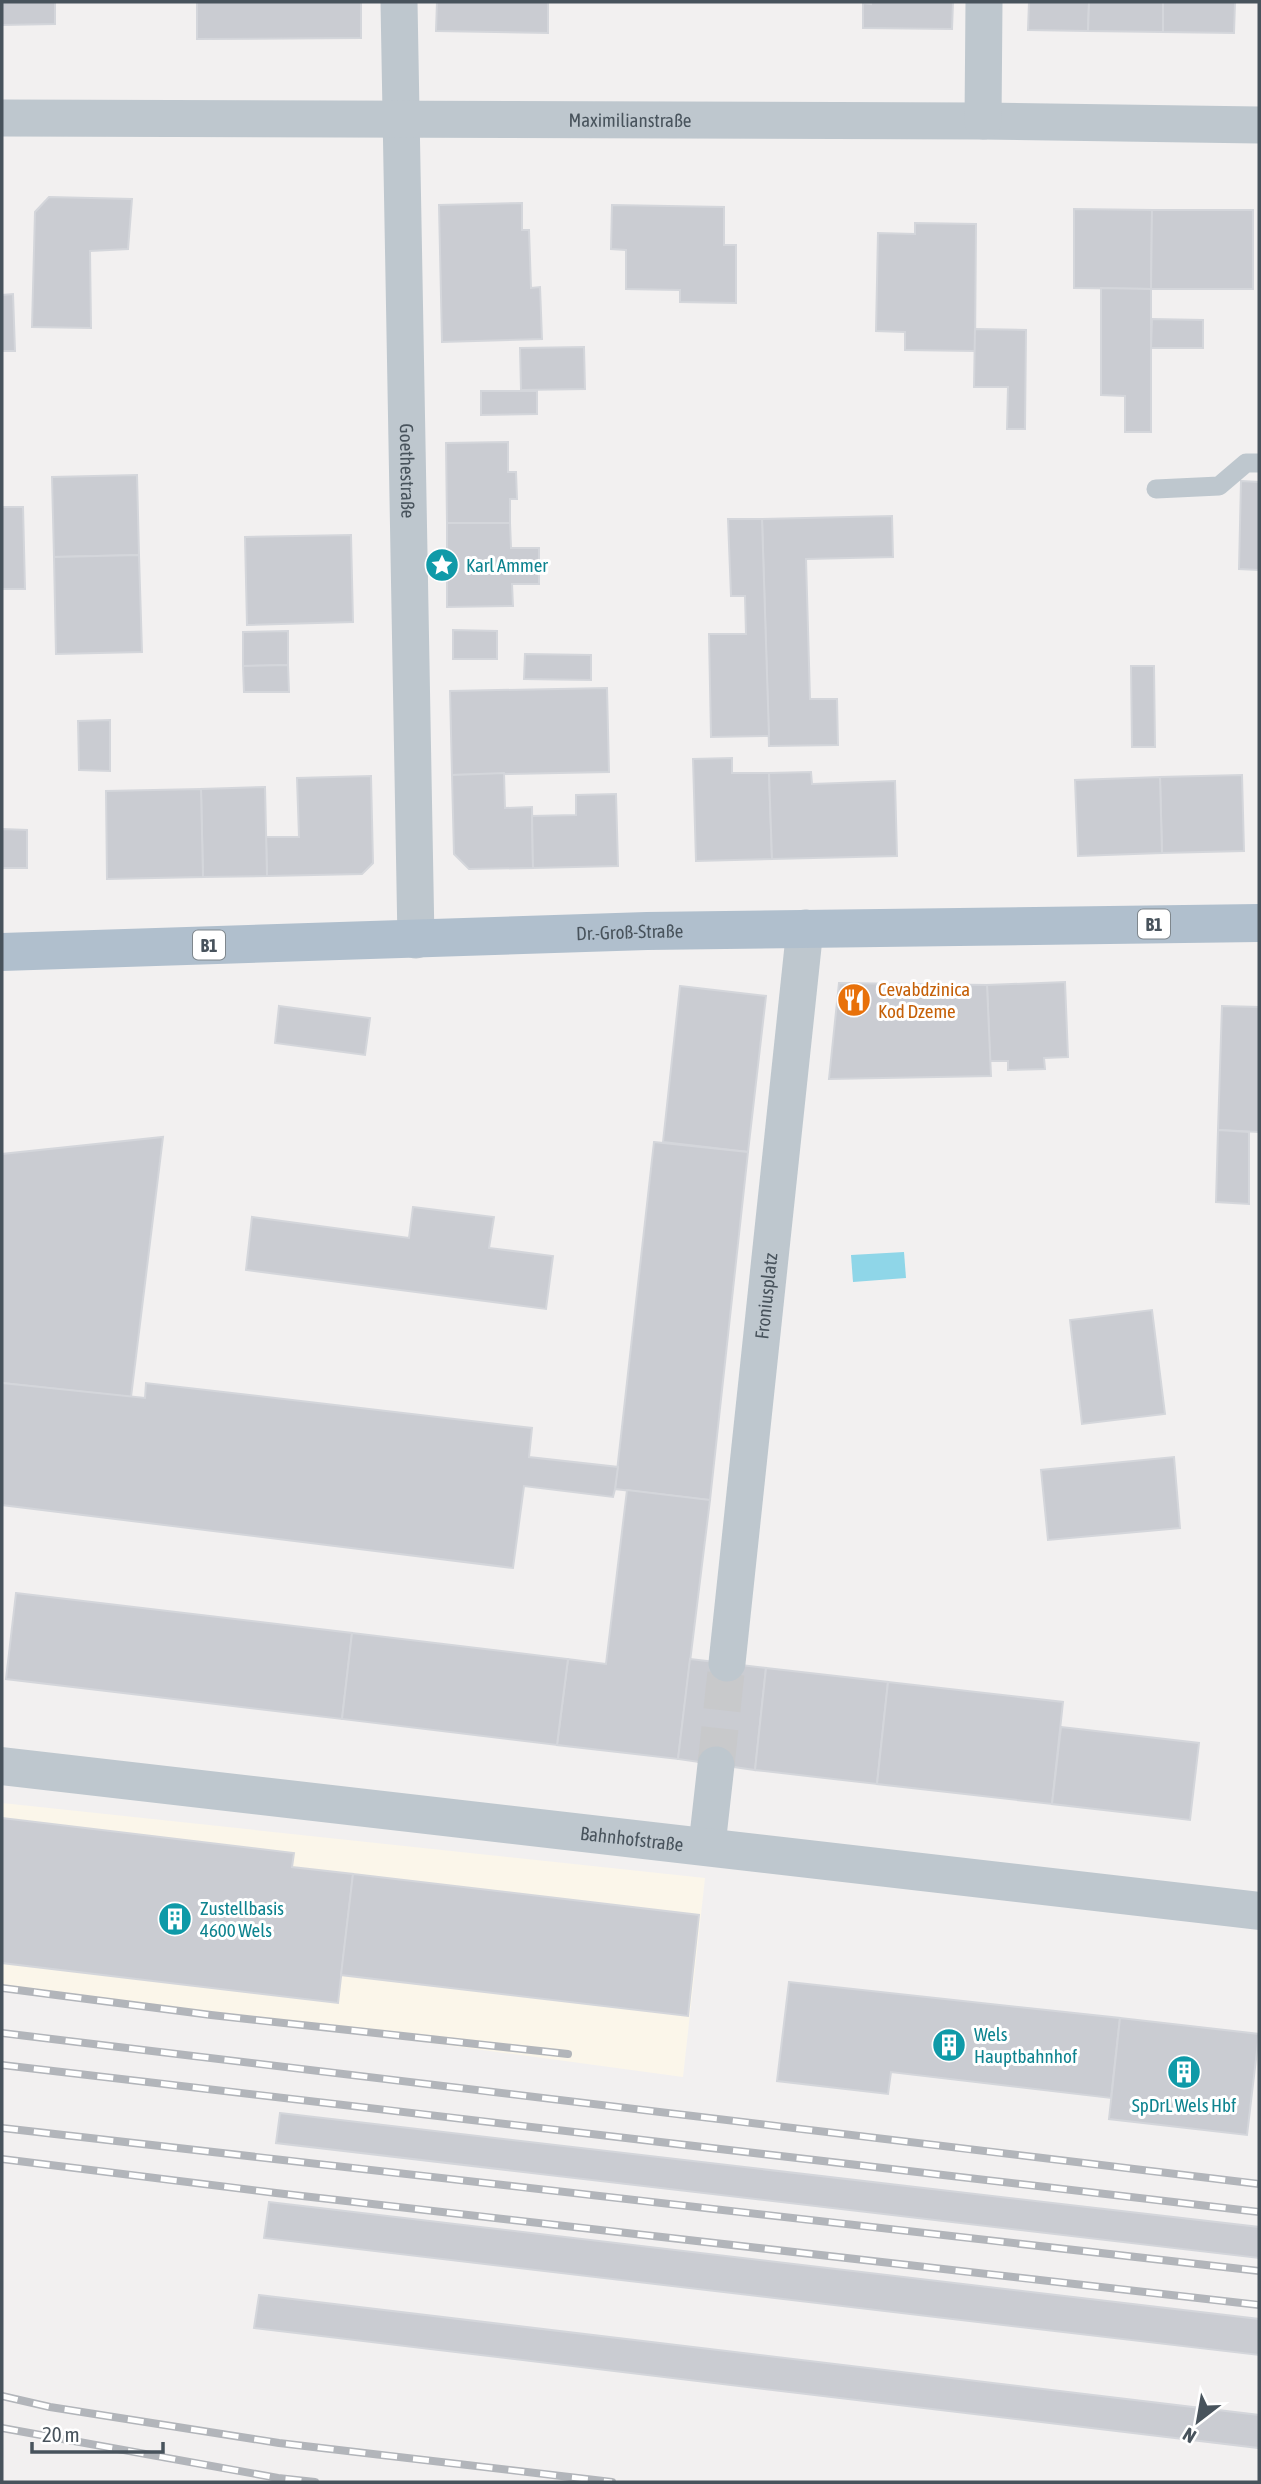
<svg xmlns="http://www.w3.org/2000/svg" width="1261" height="2484" viewBox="0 0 1261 2484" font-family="'Asap Condensed',sans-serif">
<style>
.commercial{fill:#fbf6ea}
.water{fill:#8fd6e8}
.building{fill:#caccd2;stroke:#d4d6db;stroke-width:2}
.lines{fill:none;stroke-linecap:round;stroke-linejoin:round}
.minor-tunnel{stroke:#c8c9cb;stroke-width:37;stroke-dasharray:37 18;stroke-linecap:butt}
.service{stroke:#bec7ce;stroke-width:19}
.minor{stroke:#bec7ce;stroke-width:37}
.tertiary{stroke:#bec7ce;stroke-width:38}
.primary{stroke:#b0bfcd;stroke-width:38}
.rail-casing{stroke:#b2b5ba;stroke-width:8}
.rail{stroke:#fff;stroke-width:5;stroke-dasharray:16;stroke-linecap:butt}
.labels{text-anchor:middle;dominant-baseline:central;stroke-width:6;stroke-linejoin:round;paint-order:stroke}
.shield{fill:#fff;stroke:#7f878d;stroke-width:2}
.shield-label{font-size:18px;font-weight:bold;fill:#48535c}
.street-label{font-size:19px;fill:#48535c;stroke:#fff}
.culture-label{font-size:19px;fill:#0d838f;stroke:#fff;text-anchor:start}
.food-label{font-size:19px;fill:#c56008;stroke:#fff;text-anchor:start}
</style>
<rect width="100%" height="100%" fill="#f2f0f0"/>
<polygon class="commercial" points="2,1803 705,1878 683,2077 2,1985"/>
<polygon class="water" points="904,1252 906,1278 853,1282 851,1255"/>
<g class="building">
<polygon points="2,2 55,2 55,24 2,25"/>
<polygon points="197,2 361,2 361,38 197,39"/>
<polygon points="437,2 548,2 548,33 436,31"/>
<polygon points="871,2 953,2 952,29 863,28 863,3 871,4"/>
<polygon points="1029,2 1089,2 1088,31 1028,30"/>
<polygon points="1089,2 1163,2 1163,32 1088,31"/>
<polygon points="1163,2 1235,2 1234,33 1163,32"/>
<polygon points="49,197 132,199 128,249 90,251 91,328 32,327 35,212"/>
<polygon points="522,203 522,230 529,230 531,288 540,287 542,339 442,342 439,205"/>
<polygon points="612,205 724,207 724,245 736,245 736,303 680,302 680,290 626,289 626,250 611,249"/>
<polygon points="1074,209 1152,210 1151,289 1074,288"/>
<polygon points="1152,210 1253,210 1253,289 1151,289"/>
<polygon points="915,223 976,224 975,351 905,350 905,332 876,331 878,233 915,234"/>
<polygon points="1101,288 1151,289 1151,432 1125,432 1125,396 1101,395"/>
<polygon points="13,294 15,351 2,351 2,295"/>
<polygon points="1152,319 1203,320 1203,348 1151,348"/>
<polygon points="975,329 1026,330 1025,429 1007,429 1008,387 974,387"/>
<polygon points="584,347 585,389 521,390 520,348"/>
<polygon points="481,391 537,391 537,414 481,415"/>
<polygon points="508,442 508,472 516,472 517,499 510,499 510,523 447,523 446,443"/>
<polygon points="137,475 139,555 54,557 52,477"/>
<polygon points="1241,481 1259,482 1259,570 1239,569"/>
<polygon points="2,507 23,507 25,589 2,589"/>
<polygon points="892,516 893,557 806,559 810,699 837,699 838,745 769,746 762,519"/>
<polygon points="728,519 762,519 769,736 711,737 709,634 746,634 745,596 731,596"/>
<polygon points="447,523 510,523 511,548 539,548 539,584 512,584 513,606 447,607"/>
<polygon points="351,535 353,622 247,625 245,537"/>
<polygon points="139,555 142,652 56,654 54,557"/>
<polygon points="453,630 497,631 497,659 453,659"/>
<polygon points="288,631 288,665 243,666 243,632"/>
<polygon points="525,654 591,655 591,680 524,679"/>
<polygon points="288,665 289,692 244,692 243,666"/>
<polygon points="1131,666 1154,666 1155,747 1132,747"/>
<polygon points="607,688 609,772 452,775 450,691"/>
<polygon points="110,720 110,771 79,770 78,721"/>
<polygon points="732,758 732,773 769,773 772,859 696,861 693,759"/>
<polygon points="811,772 812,784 895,781 897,856 772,859 769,773"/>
<polygon points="504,773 505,808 532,807 533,868 469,869 454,854 452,775"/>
<polygon points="1242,775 1244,851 1162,853 1160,777"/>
<polygon points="371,776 373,863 362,874 267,876 266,837 299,837 297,778"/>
<polygon points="1160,777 1162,853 1078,856 1075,780"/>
<polygon points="265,787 267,876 203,877 201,789"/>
<polygon points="201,789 203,877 107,879 106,791"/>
<polygon points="616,794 618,866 533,868 532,816 576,815 576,795"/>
<polygon points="2,829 27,830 27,868 2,868"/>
<polygon points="1065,982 1068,1057 1044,1058 1045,1069 1008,1070 1008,1061 990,1061 987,985"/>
<polygon points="839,983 987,985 991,1076 829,1079"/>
<polygon points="680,986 766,996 748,1152 663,1142"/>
<polygon points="279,1006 370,1018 365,1055 275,1043"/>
<polygon points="1222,1006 1259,1007 1259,1132 1218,1130"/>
<polygon points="1218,1130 1249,1132 1249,1204 1216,1202"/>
<polygon points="163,1137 131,1397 2,1383 2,1154"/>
<polygon points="654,1142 748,1152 710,1500 615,1489"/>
<polygon points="413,1207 494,1217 489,1248 553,1256 546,1309 246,1270 252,1217 409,1238"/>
<polygon points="1152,1310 1165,1414 1082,1424 1070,1320"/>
<polygon points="2,1383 145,1398 146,1383 532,1428 529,1457 618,1467 615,1489 613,1497 524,1486 513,1568 2,1505"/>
<polygon points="1174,1457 1180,1528 1048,1540 1041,1470"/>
<polygon points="627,1490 710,1500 678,1759 557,1745 568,1659 606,1664"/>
<polygon points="16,1593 352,1633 342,1719 6,1679"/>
<polygon points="352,1633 568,1659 557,1745 342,1719"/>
<polygon points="690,1659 766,1668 755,1770 678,1759"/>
<polygon points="766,1668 888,1682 877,1784 755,1770"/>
<polygon points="888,1682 1063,1702 1052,1804 877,1784"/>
<polygon points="1061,1727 1199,1743 1190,1820 1052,1804"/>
<polygon points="2,1818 294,1853 292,1867 353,1874 338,2003 2,1963"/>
<polygon points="353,1874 699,1915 688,2016 341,1975"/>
<polygon points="789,1982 1120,2018 1111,2098 891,2072 888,2094 777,2081"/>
<polygon points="1120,2018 1259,2034 1247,2135 1109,2119"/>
<polygon points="280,2113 1259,2227 1259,2258 276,2143"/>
<polygon points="269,2202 1259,2319 1259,2355 264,2238"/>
<polygon points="259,2295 1259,2415 1259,2448 254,2328"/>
</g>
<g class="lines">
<polyline class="minor-tunnel" points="716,1765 727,1663"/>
<polyline class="service" points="1156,489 1219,486 1246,463 1259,463"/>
<g class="minor">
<path id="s1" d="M399,2L416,940"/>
<path id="s2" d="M2,118L983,121L1259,125"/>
<polyline points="983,121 984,2"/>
<path id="s3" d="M727,1663L805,928"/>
<polyline points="707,1845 716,1765"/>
</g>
<path class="tertiary" id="s4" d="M2,1766L1259,1911"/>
<path class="primary" id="s5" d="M2,952L647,931L1259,923"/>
<g class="rail-casing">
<g id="rail">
<polyline points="2,1988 211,2015 568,2054"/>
<polyline points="2,2033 1259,2184"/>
<polyline points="2,2065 1259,2212"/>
<polyline points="2,2128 1259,2271"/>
<polyline points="2,2159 276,2193 1259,2305"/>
<polyline points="2,2396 50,2407 279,2443 612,2482"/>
<polyline points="2,2428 278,2478 315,2482"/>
</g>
</g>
<use href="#rail" class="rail"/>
</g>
<defs>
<g id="sight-disc" transform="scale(1.75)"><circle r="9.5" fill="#0f9aa8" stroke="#fff"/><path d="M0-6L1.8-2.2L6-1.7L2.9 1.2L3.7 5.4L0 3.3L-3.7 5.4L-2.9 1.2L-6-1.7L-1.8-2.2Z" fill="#fff"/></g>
<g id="restaurant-disc" transform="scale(1.75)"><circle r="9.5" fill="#e8710a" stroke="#fff"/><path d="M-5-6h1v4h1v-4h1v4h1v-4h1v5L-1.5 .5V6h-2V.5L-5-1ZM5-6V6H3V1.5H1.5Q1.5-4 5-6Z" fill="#fff"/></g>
<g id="building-disc" transform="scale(1.75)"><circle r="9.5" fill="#0f9aa8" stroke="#fff"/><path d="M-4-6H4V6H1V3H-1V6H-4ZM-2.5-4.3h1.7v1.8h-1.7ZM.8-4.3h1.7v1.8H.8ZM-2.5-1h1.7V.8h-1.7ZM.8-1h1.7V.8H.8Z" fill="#fff"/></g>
</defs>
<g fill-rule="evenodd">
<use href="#sight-disc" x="442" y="565"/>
<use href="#restaurant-disc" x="854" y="1000"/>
<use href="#building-disc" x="175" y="1919"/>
<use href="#building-disc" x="949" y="2045"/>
<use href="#building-disc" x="1184" y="2072"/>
</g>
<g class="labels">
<g class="shield">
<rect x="1138" y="909.5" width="32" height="29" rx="5"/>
<rect x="193" y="930.5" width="32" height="29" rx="5"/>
</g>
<g class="shield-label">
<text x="1154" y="924">B1</text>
<text x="209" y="945">B1</text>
</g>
<g class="street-label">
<text stroke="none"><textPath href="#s2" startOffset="628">Maximilianstraße</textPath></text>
<text stroke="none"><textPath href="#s1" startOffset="469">Goethestraße</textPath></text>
<text stroke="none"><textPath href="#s5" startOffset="628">Dr.-Groß-Straße</textPath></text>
<text stroke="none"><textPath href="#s3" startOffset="369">Froniusplatz</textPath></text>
<text stroke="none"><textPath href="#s4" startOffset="634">Bahnhofstraße</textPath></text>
</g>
<g class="culture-label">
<text x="466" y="565">Karl Ammer</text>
<text x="200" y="1908">Zustellbasis<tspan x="200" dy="22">4600 Wels</tspan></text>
<text x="974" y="2034">Wels<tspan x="974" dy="22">Hauptbahnhof</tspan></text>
<text x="1184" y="2105" text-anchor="middle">SpDrL Wels Hbf</text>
</g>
<g class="food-label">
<text x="878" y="989">Cevabdzinica<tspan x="878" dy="22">Kod Dzeme</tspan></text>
</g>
</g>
<rect width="1261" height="2484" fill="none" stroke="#48535c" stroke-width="7"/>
<g transform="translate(1198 2421) rotate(211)" stroke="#ffffff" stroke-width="5" paint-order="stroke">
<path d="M0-5L12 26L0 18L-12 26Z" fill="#48535c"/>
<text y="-10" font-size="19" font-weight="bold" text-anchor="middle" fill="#48535c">N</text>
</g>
<path d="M32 2442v10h131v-10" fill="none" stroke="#48535c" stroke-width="3.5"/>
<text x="42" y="2442" font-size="21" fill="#48535c" stroke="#ffffff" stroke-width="5" paint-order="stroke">20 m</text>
</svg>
